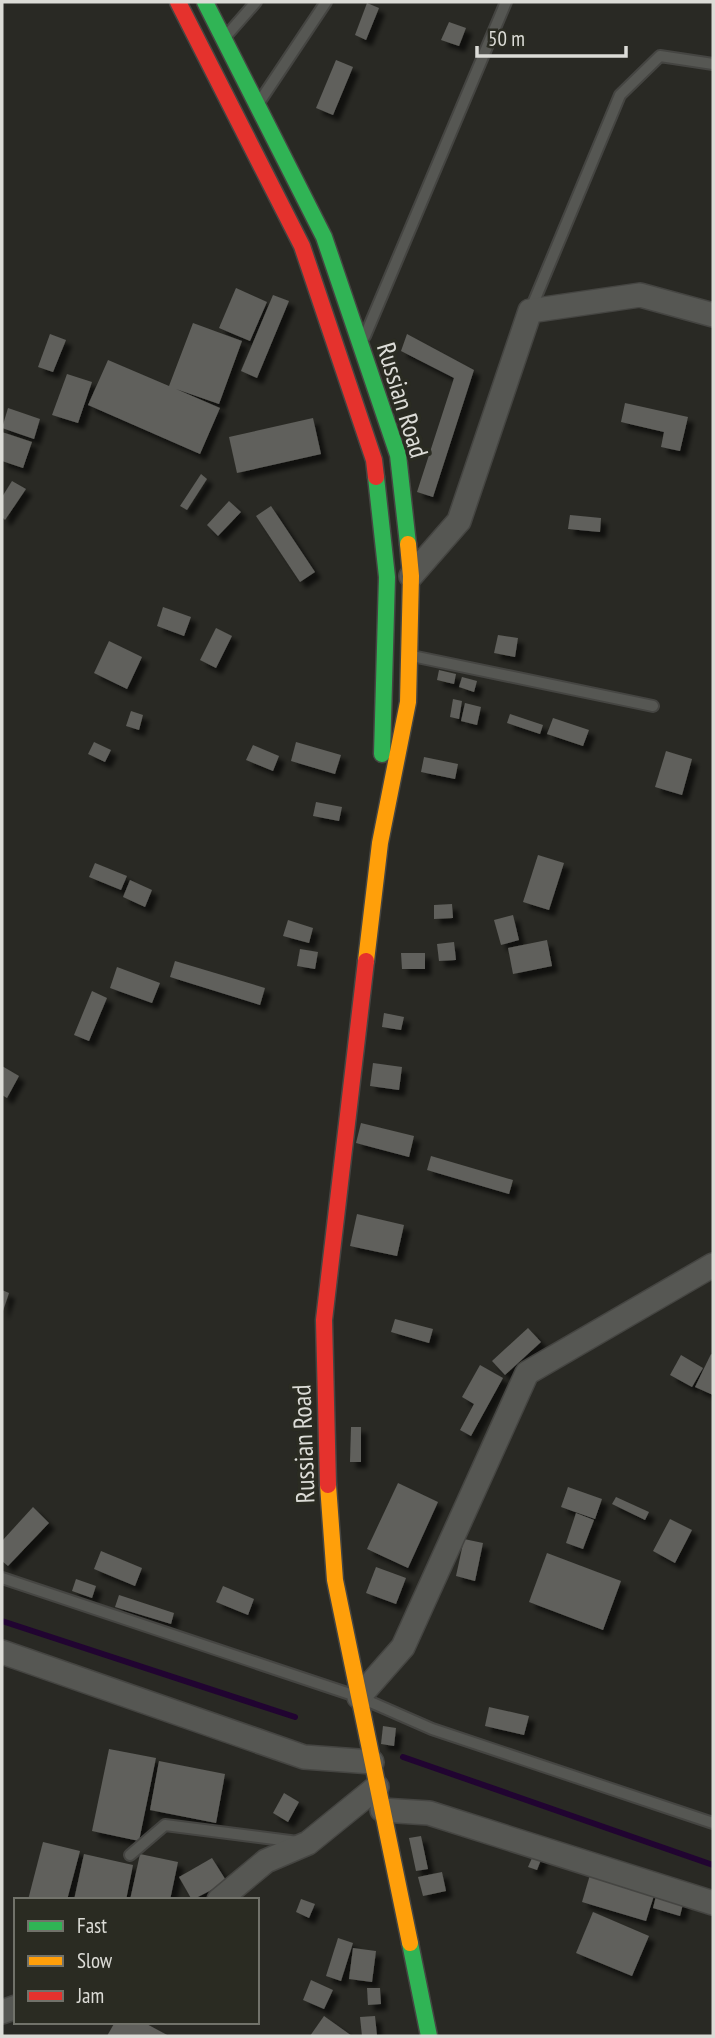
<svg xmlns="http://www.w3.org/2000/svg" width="715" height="2038" viewBox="0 0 715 2038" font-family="'PT Sans Narrow',sans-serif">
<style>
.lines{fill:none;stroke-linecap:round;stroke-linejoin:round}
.stream{stroke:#210431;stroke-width:6}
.building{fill:#60605c;filter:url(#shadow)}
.lane-casing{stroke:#454542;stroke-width:14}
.street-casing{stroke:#454542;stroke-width:26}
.fast-casing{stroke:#454542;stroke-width:19}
.slow-casing{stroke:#454542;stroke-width:19}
.jam-casing{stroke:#454542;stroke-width:19}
.lane{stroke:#565753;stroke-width:10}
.street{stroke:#565753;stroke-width:23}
.fast{stroke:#30b455;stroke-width:16}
.slow{stroke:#ff9f0a;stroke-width:16}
.jam{stroke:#e5322d;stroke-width:16}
.labels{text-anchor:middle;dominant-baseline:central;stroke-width:7;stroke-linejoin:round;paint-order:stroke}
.street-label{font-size:26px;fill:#dcdcd7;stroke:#2a2b22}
</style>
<defs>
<filter id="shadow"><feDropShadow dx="6" dy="6" stdDeviation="2" flood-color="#0009"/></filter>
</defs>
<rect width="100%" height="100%" fill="#292924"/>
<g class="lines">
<g class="stream">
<polyline points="2,1621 295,1717"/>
<polyline points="403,1757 713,1865"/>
</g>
</g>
<g class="building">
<polygon points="367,3 379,8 366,40 355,35"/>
<polygon points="449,22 466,28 459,46 441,40"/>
<polygon points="336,60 353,67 333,115 316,108"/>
<polygon points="236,288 267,302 250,341 219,328"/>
<polygon points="273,295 289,301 257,378 241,371"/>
<polygon points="193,323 242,341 219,404 176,389 220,408 200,454 88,405 108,360 169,386"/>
<polygon points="50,334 66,340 53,372 38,367"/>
<polygon points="407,334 474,370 433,497 417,492 454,378 401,351"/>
<polygon points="67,374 92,382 78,423 52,415"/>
<polygon points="625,403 688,417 680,451 661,447 664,432 621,422"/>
<polygon points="8,408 40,419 34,439 2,428"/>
<polygon points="313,418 321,454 237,473 229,437"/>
<polygon points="2,432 32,442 23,468 2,461"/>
<polygon points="201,474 207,479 187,510 180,506"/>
<polygon points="12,481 26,489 5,520 2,517 2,497"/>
<polygon points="229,501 241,512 218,536 207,525"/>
<polygon points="271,506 315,572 300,582 256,516"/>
<polygon points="570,515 601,518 600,532 568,529"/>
<polygon points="163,607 191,617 184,636 157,626"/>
<polygon points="216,628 232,636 216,668 200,660"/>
<polygon points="498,635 518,638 515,657 494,653"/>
<polygon points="109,641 142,657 127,689 94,673"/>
<polygon points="439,670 456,674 454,684 437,680"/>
<polygon points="462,677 477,681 474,692 459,687"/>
<polygon points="453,699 462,701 459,719 450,717"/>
<polygon points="465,703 481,707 477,725 461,721"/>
<polygon points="131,711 143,715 139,730 126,726"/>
<polygon points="510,714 543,725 540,734 507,723"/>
<polygon points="553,718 589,730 583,746 547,734"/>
<polygon points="94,742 111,750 105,762 88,754"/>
<polygon points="296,742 341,755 335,774 291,761"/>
<polygon points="253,745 279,756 273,771 246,760"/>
<polygon points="666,751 692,759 682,795 655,787"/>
<polygon points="424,757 458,764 455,779 421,772"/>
<polygon points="316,802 342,807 339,821 313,816"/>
<polygon points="538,855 564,863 549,910 523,902"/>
<polygon points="95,863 127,876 121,890 89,877"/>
<polygon points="130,880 152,890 145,907 123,897"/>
<polygon points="452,904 453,918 434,919 434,905"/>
<polygon points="513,915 519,940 501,945 494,920"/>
<polygon points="288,920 313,928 309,943 283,936"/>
<polygon points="547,940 552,966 513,974 508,948"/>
<polygon points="454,942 456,960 439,961 437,944"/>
<polygon points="300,949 318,952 315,969 297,966"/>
<polygon points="401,953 425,953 425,969 402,969"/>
<polygon points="175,961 265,988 260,1005 170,977"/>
<polygon points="117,967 160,983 152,1003 110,988"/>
<polygon points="92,991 107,998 89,1041 74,1035"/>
<polygon points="384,1013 404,1017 401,1030 382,1027"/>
<polygon points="373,1063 402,1067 399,1090 370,1086"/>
<polygon points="2,1066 19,1076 7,1098 2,1095"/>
<polygon points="361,1123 414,1136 409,1157 356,1143"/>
<polygon points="431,1156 513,1180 509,1194 427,1170"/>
<polygon points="357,1214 404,1225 397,1256 350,1246"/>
<polygon points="2,1290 9,1293 2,1314"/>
<polygon points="395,1319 433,1329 429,1343 391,1332"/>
<polygon points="528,1328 541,1342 505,1375 492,1361"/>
<polygon points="711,1354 713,1355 713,1395 695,1387"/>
<polygon points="681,1355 703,1368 692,1387 670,1375"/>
<polygon points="480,1365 503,1378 471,1436 460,1430 474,1404 462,1397"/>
<polygon points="351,1427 361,1427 361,1462 350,1462"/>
<polygon points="398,1483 438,1502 408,1568 367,1549"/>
<polygon points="568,1487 602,1499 595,1519 561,1507"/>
<polygon points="616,1497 649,1512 645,1520 612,1504"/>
<polygon points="33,1507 49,1523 8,1566 2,1561 2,1541"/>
<polygon points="576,1513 594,1520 583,1549 566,1543"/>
<polygon points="670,1519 692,1530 675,1563 653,1551"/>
<polygon points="464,1539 483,1543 475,1581 456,1576"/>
<polygon points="101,1551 142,1568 135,1586 94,1569"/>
<polygon points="547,1553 621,1581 603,1630 529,1602"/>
<polygon points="376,1567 406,1578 396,1604 366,1593"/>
<polygon points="76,1579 96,1586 92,1598 72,1591"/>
<polygon points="223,1586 254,1599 248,1615 216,1602"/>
<polygon points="119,1595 174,1613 171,1624 115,1607"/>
<polygon points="489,1707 529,1716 524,1735 485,1726"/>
<polygon points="383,1726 396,1728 394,1746 381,1744"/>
<polygon points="109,1749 156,1758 139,1841 92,1831"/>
<polygon points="159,1761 225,1774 216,1823 150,1810"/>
<polygon points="284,1793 299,1802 288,1822 273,1813"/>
<polygon points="421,1836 428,1869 416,1871 409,1838"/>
<polygon points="43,1842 80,1851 67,1900 28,1900"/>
<polygon points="536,1849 544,1852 537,1870 528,1867"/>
<polygon points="84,1854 133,1865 126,1900 74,1900"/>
<polygon points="140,1854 178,1862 170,1900 130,1900"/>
<polygon points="212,1858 227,1882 192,1900 179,1877"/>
<polygon points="592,1868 657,1886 646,1921 582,1902"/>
<polygon points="442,1872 446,1891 423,1896 418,1877"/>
<polygon points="658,1888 685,1896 680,1916 653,1908"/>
<polygon points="301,1899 315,1904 309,1918 296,1912"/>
<polygon points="593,1912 649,1936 632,1976 576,1953"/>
<polygon points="338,1938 353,1943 341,1981 326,1976"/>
<polygon points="353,1948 376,1951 372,1982 349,1979"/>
<polygon points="311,1980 333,1990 324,2009 303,2000"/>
<polygon points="367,1988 380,1988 381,2004 368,2005"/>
<polygon points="324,2016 352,2036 310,2036"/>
<polygon points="375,2016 377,2036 362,2036 360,2017"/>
<polygon points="115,2022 143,2022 169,2036 107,2036"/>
</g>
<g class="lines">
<g class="lane-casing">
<g id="lane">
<polyline points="227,35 256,2"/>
<polyline points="260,101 326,2"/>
<polyline points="530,311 620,95 660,56 713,64"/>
<polyline points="365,336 506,2"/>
<polyline points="412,656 653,706"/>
<polyline points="2,1578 359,1697 432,1729 713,1823"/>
<polyline points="130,1855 165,1825 298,1842"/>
</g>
</g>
<g class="street-casing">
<g id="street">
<polyline points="411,576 459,521 530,311 640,295 713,315"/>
<polyline points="2,1652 304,1757 372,1762"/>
<polyline points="359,1697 403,1647 527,1373 713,1265"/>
<polyline points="382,1810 429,1813 713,1903"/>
<polyline points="219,1900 266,1861 308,1843 377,1787"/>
<polyline points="2,2012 16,2007"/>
</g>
</g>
<g class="fast-casing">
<g id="fast">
<polyline points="205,2 324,237 398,455 408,544"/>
<polyline points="376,477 387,577 382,754"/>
<polyline points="410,1943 429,2036"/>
</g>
</g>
<g class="slow-casing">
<g id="slow">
<polyline points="366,961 380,843 408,702 411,576 408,544"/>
<polyline points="328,1485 335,1580 410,1943"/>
</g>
</g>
<g class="jam-casing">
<g id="jam">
<polyline points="178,2 302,246 374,460 376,477"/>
<polyline points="328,1485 324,1320 366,961"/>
</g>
</g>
<use href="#lane" class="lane"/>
<use href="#street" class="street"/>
<use href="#fast" class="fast"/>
<use href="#slow" class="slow"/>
<use href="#jam" class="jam"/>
</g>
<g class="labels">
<g class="street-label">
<text transform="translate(403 400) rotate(73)">Russian Road</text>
<text transform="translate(303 1444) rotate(-92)">Russian Road</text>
</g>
</g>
<rect width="715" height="2038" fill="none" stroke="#dcdcd7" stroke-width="7"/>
<rect x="14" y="1898" width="245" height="126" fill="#2a2b22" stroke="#71726a" stroke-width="2"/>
<rect x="28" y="1921" width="35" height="10" fill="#30b455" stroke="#71726a" stroke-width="2"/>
<text x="77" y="1933" font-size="21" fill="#dcdcd7">Fast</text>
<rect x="28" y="1956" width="35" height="10" fill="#ff9f0a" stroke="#71726a" stroke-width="2"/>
<text x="77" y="1968" font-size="21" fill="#dcdcd7">Slow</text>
<rect x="28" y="1991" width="35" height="10" fill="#e5322d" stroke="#71726a" stroke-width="2"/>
<text x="77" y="2003" font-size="21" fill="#dcdcd7">Jam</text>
<path d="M477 46v10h149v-10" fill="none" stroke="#dcdcd7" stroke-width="3.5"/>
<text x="488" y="46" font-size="21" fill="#dcdcd7" stroke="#2a2b22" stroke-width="5" paint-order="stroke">50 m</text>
</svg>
